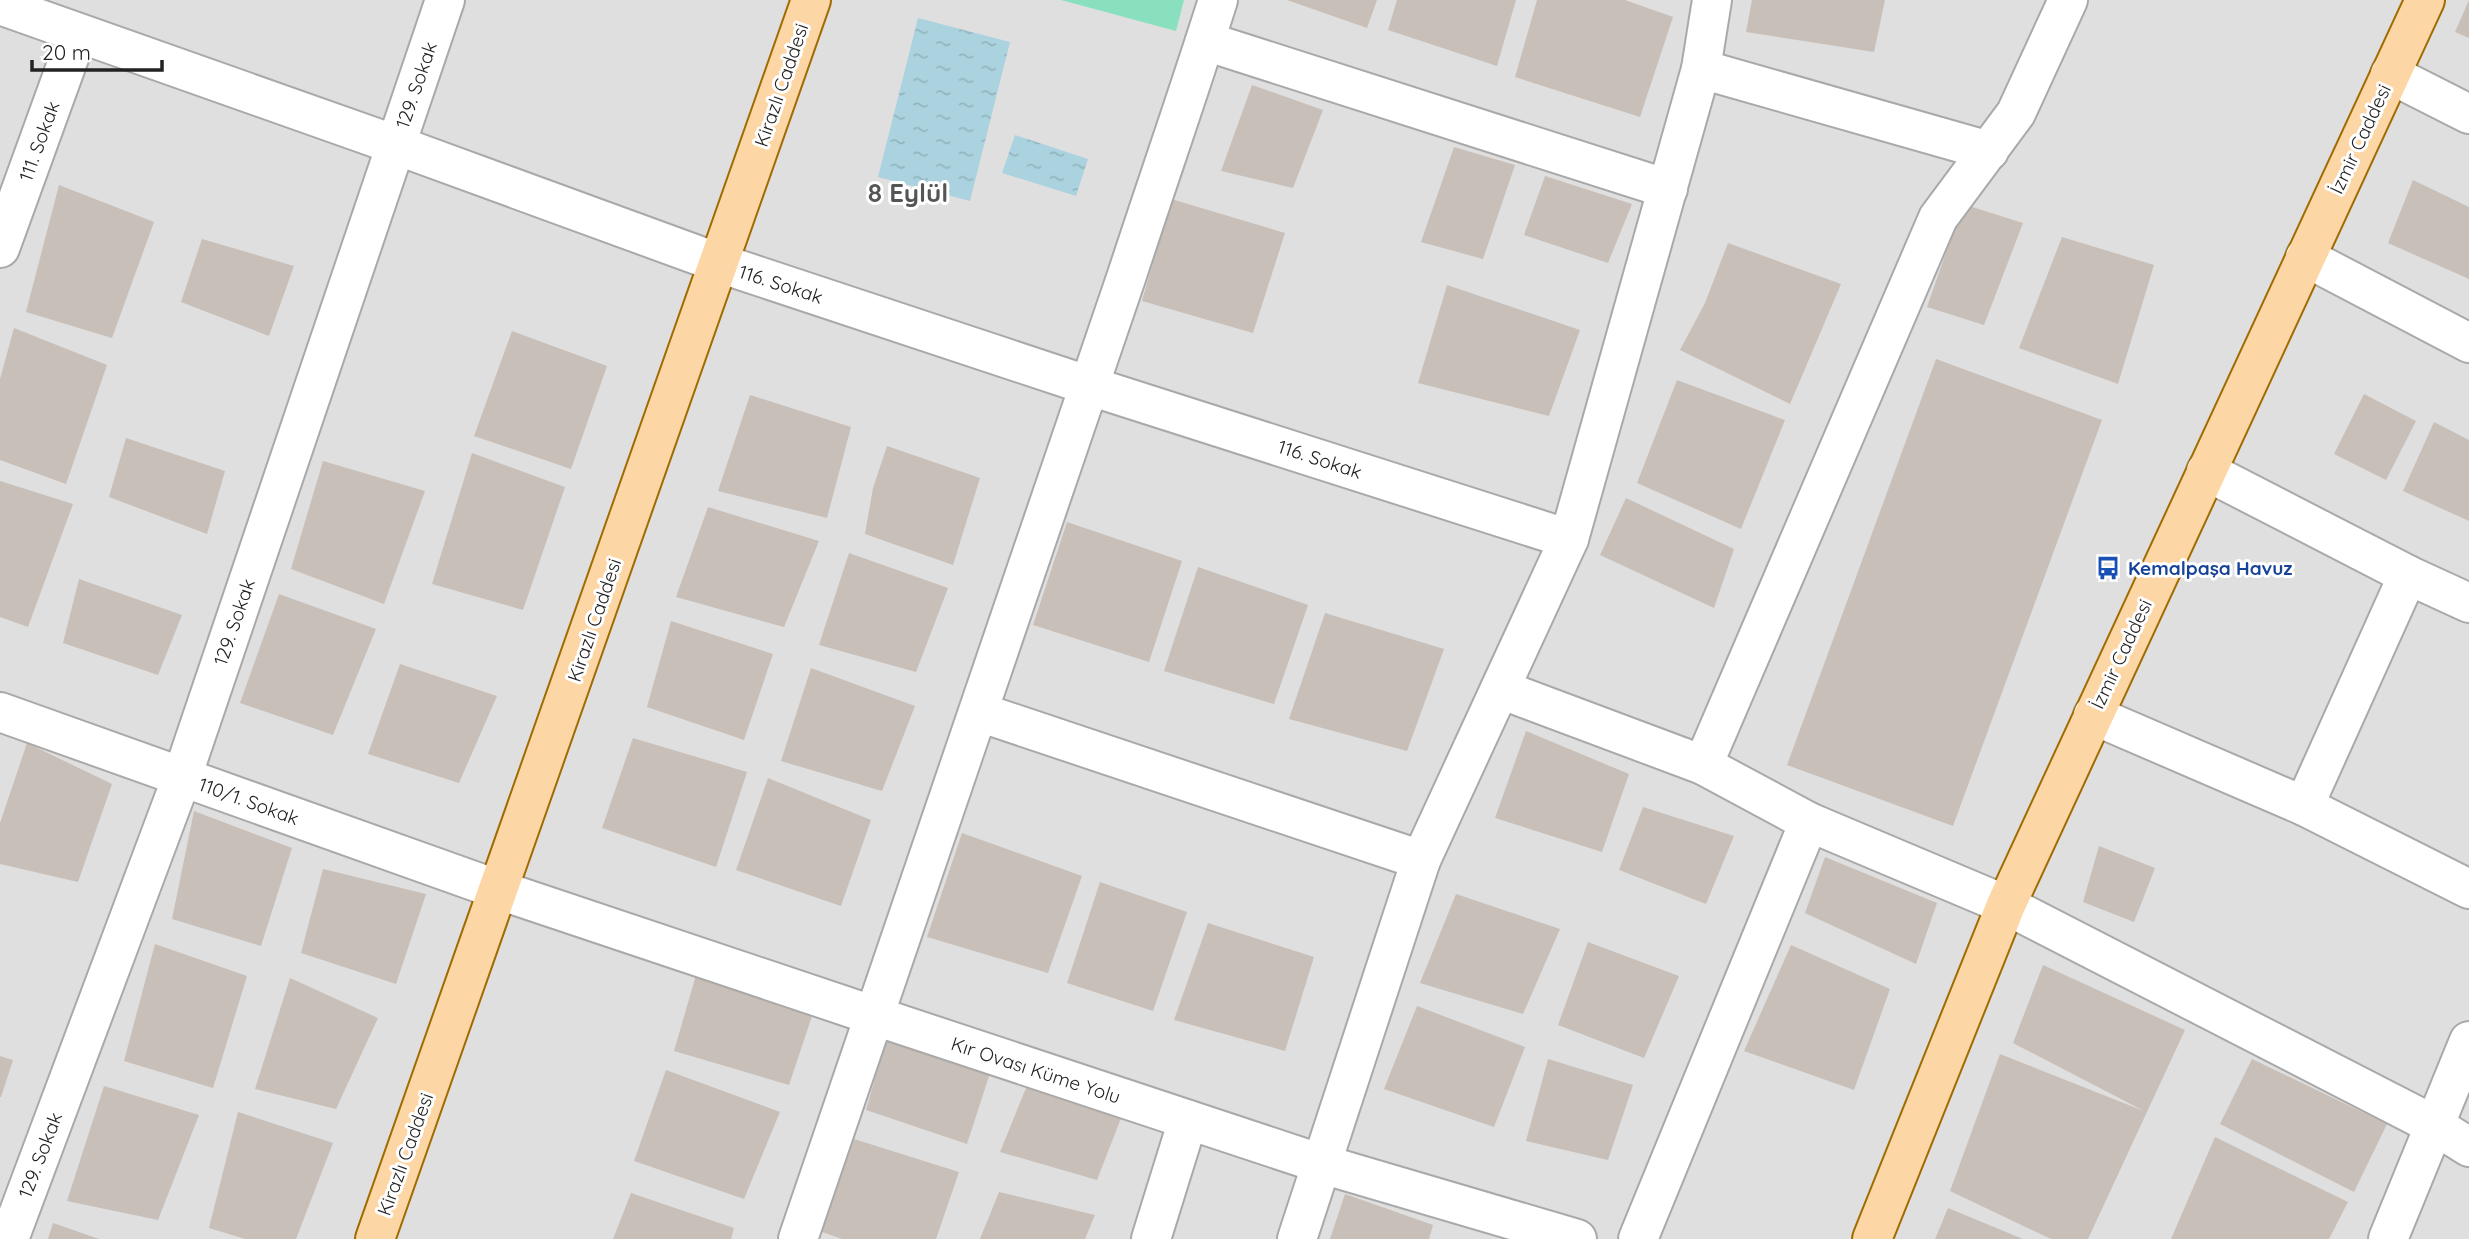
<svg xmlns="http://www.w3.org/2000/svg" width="2469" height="1239" viewBox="0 0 2469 1239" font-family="Quicksand,sans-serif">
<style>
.residential{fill:#e0dfdf}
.pitch{fill:#88e0be}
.water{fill:url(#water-ripples)}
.building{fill:#c7bfb8}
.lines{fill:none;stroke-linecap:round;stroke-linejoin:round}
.minor-casing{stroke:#a9a9a9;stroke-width:42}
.major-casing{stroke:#a06b00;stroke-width:42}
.minor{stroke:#fff;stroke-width:38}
.major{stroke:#fcd6a4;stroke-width:38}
.labels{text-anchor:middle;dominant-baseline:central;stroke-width:6;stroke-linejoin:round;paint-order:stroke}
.street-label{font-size:19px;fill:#222;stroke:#fff}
.transit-label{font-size:19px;font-weight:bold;fill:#164399;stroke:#fff;text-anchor:start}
.district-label{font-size:26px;font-weight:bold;fill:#555;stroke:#fff}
</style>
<defs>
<pattern id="water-ripples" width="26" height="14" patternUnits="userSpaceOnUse" patternTransform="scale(1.75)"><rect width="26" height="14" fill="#aad3df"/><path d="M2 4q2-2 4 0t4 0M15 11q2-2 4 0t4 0" fill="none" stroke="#92b5bf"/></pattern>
</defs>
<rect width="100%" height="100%" fill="#f2efe9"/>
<rect class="residential" x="0" y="0" width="2469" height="1239"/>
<polygon class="pitch" points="1061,0 1184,0 1176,31"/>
<g class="water">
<polygon points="918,18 1010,42 970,201 878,177"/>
<polygon points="1015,135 1088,159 1076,196 1002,173"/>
</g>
<g class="building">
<polygon points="1287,0 1377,0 1367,28"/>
<polygon points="1397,0 1516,0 1497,66 1388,30"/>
<polygon points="1537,0 1625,0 1673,17 1640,117 1515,77"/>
<polygon points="1752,0 1885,0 1874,52 1746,32"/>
<polygon points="2469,0 2469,38 2455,32"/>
<polygon points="1252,85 1323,110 1293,188 1221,171"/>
<polygon points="1454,147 1515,165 1483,259 1421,242"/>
<polygon points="1545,176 1632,204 1608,263 1524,235"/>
<polygon points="2413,180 2469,207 2469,279 2388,243"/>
<polygon points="59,185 154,222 112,338 26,312"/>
<polygon points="1171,199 1285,233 1253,333 1142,301"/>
<polygon points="1963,204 2023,223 1984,325 1927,307"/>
<polygon points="2062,237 2154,265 2118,384 2019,348"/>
<polygon points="202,239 294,266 269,336 181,302"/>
<polygon points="1728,243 1841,284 1790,404 1680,350 1705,303"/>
<polygon points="1447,285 1580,330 1549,416 1418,383"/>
<polygon points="14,328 107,365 66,484 0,460 0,379"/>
<polygon points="512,331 607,366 571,469 474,436"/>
<polygon points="1936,359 2102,420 1953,826 1787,765"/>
<polygon points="1677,380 1785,420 1741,529 1637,483"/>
<polygon points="2364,394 2416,421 2386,480 2334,454"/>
<polygon points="750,395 851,427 827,518 718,491"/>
<polygon points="2434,422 2469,440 2469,521 2403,491"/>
<polygon points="126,438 225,471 207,534 109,497"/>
<polygon points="887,446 980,478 953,565 865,534 873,488"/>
<polygon points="472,453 565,487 523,610 432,584"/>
<polygon points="323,461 425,491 384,604 291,569"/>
<polygon points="0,481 73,504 28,627 0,617"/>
<polygon points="1626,498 1734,549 1714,608 1600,555"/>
<polygon points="708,507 819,541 784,627 676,597"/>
<polygon points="1067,522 1182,561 1149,662 1033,625"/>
<polygon points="849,553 948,588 916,672 819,645"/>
<polygon points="1198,567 1308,605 1274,704 1164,671"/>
<polygon points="79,579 182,615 158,675 63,643"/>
<polygon points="279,594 376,629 333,735 240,703"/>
<polygon points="1325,613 1444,649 1407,751 1289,719"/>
<polygon points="671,621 773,654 744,740 647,707"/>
<polygon points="400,664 497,696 459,783 368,754"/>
<polygon points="811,668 915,706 882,791 781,761"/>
<polygon points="1526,731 1629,774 1602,852 1495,818"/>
<polygon points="633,738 747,772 716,867 602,828"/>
<polygon points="27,743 112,784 78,882 0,864 0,823"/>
<polygon points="768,778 871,820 841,906 736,870"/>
<polygon points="1643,807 1734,836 1706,904 1619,870"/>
<polygon points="194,811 292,848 261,946 172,919"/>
<polygon points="962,833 1082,876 1048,973 927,937"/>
<polygon points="2099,846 2155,868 2134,922 2083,902"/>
<polygon points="1825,857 1937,903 1916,964 1805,913"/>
<polygon points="323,869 426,894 396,984 301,953"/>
<polygon points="1100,882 1187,912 1153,1011 1067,983"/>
<polygon points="1456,894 1560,929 1523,1014 1420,983"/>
<polygon points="1208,923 1314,957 1285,1051 1174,1020"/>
<polygon points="1588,942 1679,976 1644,1058 1558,1025"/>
<polygon points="155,944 247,976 213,1088 124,1061"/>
<polygon points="1791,945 1890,989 1854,1090 1744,1051"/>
<polygon points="2043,965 2185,1030 2088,1239 2051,1239 1950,1191 2000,1054 2144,1111 2013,1043"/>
<polygon points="696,975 813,1013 789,1085 674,1051"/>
<polygon points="290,978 378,1018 336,1109 255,1089"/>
<polygon points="1417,1006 1525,1047 1494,1127 1384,1089"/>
<polygon points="887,1036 990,1073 967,1144 866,1110"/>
<polygon points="0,1056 13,1060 1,1097 0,1097"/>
<polygon points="1548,1059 1633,1085 1608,1160 1526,1141"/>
<polygon points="2252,1059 2387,1124 2354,1192 2220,1124"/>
<polygon points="666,1070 780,1112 744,1199 634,1161"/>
<polygon points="1028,1083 1123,1113 1097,1180 1000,1152"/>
<polygon points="104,1086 199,1115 158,1220 67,1201"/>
<polygon points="238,1112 333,1143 296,1239 245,1239 209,1228"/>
<polygon points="2215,1137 2348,1202 2329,1239 2171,1239"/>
<polygon points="854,1139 959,1172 936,1239 842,1239 822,1232"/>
<polygon points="999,1192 1095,1215 1085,1239 980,1239"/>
<polygon points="631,1193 734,1228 731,1239 613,1239"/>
<polygon points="1345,1194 1433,1225 1429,1239 1330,1239"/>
<polygon points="1948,1208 2023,1239 1935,1239"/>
<polygon points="53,1223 99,1239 48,1239"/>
</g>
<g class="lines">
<g class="minor-casing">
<g id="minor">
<polyline points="0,5 396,145 719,263 1090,386 1569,539"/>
<polyline points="1205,41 1668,189"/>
<polyline points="1701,69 1989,151"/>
<polyline points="2390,74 2469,114"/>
<polyline points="0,248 78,33"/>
<polyline points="2305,257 2469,343"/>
<polyline points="2206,471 2408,575 2469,603"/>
<polyline points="1500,689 1703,765 1809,822 2006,905 2434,1125 2469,1147"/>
<polyline points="0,712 499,890 872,1015 1322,1164 1577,1239"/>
<polyline points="979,712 1421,860"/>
<polyline points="2093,715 2304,806 2469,889"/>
<polyline points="1703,765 1938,218 2016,113 2068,0"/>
<polyline points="2304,806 2408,575"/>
<polyline points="9,1239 182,777 445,0"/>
<path d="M798,1239C905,917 1020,597 1127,275C1157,183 1189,92 1218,0"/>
<polyline points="1151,1239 1188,1120"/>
<polyline points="1297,1239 1421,860 1569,539 1701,69 1712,0"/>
<polyline points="1638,1239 1809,822"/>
<polyline points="2388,1239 2469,1041"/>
</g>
</g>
<g class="major-casing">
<g id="major">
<polyline points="375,1239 811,0"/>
<polyline points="1872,1239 2006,905 2425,0"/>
</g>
</g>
<use href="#minor" class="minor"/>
<use href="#major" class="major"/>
</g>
<defs>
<g id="bus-bare" transform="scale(1.89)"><path d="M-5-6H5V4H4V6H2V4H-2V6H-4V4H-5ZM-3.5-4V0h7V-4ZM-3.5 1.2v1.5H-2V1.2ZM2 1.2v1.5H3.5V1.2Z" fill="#1a4fb4" stroke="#fff" stroke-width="2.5" paint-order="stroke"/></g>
</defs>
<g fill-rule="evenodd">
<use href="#bus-bare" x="2108" y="568"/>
</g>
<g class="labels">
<g class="street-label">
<text transform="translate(416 85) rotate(-71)">129. Sokak</text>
<text transform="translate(781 85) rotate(-71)">Kirazlı Caddesi</text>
<text transform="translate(2360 139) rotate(-65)">İzmir Caddesi</text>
<text transform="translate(39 141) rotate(-70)">111. Sokak</text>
<text transform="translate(781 284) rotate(18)">116. Sokak</text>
<text transform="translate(1320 459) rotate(18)">116. Sokak</text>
<text transform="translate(594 620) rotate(-71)">Kirazlı Caddesi</text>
<text transform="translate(234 622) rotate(-71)">129. Sokak</text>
<text transform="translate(2121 654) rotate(-65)">İzmir Caddesi</text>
<text transform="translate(249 801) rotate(20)">110/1. Sokak</text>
<text transform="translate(1036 1070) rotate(18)">Kır Ovası Küme Yolu</text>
<text transform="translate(405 1154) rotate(-70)">Kirazlı Caddesi</text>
<text transform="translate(40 1155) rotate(-69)">129. Sokak</text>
</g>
<g class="transit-label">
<text x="2128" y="568">Kemalpaşa Havuz</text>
</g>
<g class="district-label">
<text x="908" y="192">8 Eylül</text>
</g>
</g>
<path d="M32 60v10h130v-10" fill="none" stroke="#222222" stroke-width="3.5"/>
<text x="42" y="60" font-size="21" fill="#222222" stroke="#ffffff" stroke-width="5" paint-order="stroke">20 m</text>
</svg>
